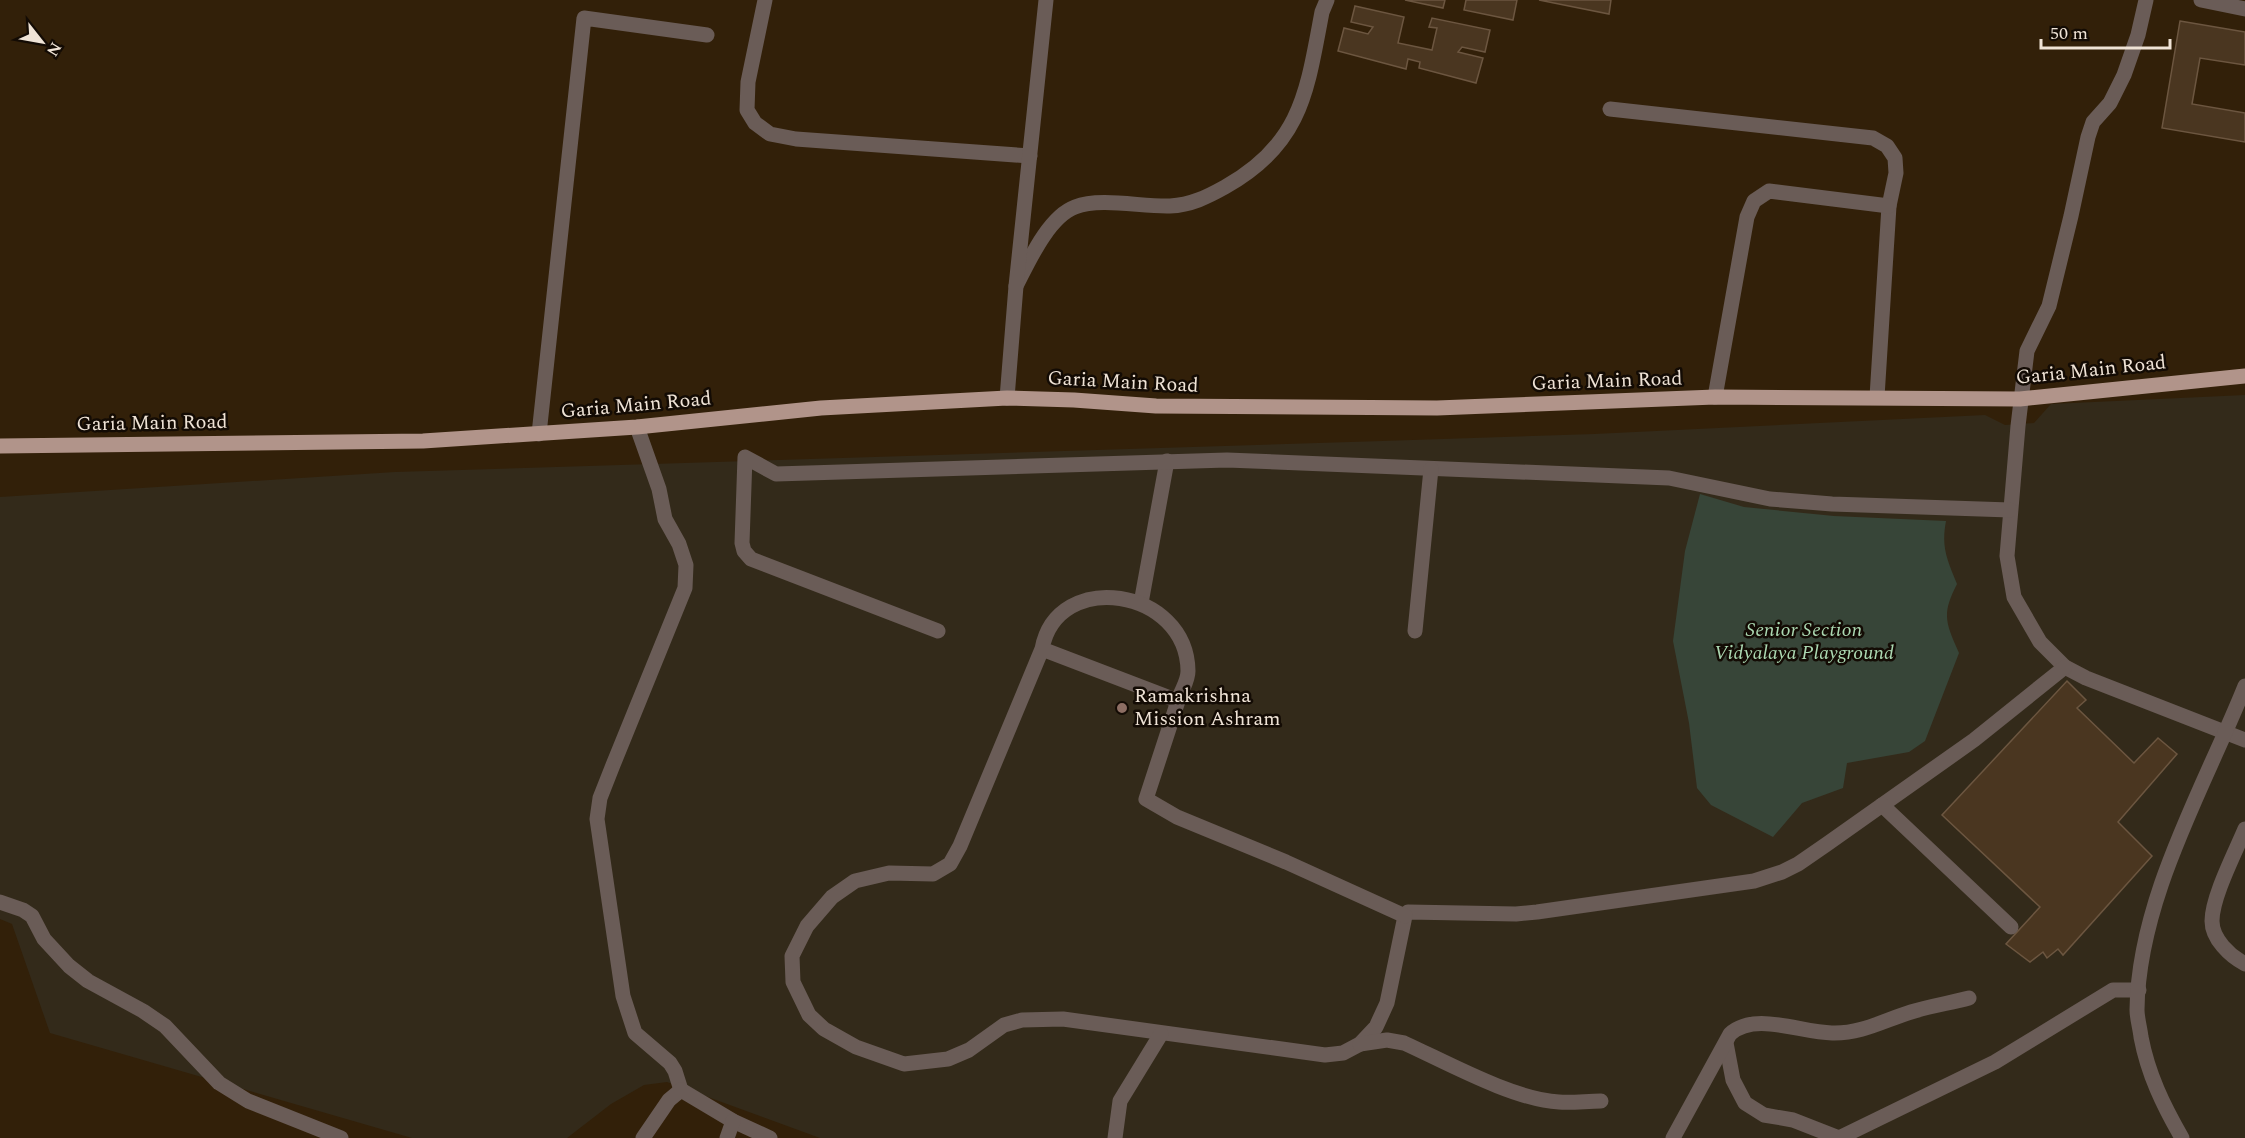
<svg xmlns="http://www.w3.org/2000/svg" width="2245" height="1138" viewBox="0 0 2245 1138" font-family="Spectral,serif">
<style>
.education{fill:#332a1a}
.green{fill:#374538}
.building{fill:#4a3620;stroke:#6c5640;stroke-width:1.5}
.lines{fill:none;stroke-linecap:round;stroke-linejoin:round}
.minor{stroke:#6a5c57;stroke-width:15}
.major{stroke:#b1948a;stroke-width:15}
.education-dot{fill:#8d6e63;stroke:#130b04;stroke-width:2}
.labels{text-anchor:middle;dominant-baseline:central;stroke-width:5;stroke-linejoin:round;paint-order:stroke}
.street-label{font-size:20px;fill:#efe3d6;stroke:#130b04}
.park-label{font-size:20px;font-style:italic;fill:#acd9b2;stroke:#130b04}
.poi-label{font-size:20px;fill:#efe3d6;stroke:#130b04;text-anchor:start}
</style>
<rect width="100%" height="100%" fill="#322009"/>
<polygon class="education" points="2245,395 2245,1138 820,1138 667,1082 644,1085 611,1104 567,1138 412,1138 50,1033 12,924 0,919 0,497 395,472 1382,441 1594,434 1985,415 2005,425 2034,423 2051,404"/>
<path class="green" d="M1700,494L1744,507L1834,516L1946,521C1941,548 1947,559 1957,584C1941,615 1946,623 1959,653L1925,741L1909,752L1847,763L1843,788L1802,803L1773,837L1711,805L1697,788L1689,723L1673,641L1685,551Z"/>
<g class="building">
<polygon points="1405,0 1445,0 1443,8"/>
<polygon points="1466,0 1517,0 1513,20 1464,10"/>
<polygon points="1539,0 1611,0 1609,14"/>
<polygon points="1355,6 1404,17 1398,43 1432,50 1437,28 1429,27 1432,18 1490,30 1485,52 1462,47 1458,52 1483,58 1476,83 1419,68 1420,62 1408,59 1406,69 1338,51 1344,28 1368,34 1373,27 1351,22"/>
<polygon points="2180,21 2245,32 2245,65 2200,58 2192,104 2245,113 2245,142 2162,128"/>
<polygon points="2067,681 2086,700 2077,708 2134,763 2158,738 2177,754 2118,822 2152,856 2063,955 2058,949 2047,958 2043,952 2030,962 2006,944 2040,907 1942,815"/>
</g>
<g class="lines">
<g class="minor">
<polyline points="765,0 748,82 747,110 755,123 770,134 796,139 1030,156"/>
<polyline points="2146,0 2138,35 2124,75 2110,103 2093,122 2088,137 2071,216 2049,306 2027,351 2018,426 2007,556 2014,597 2040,642 2065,667 2086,678 2245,740"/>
<polyline points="2201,0 2245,9"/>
<polyline points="1610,109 1873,138 1887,146 1895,158 1896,173 1889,206 1877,397"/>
<path d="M1016,286C1028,263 1048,217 1075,207C1101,197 1141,207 1170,206C1191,205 1207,197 1225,187C1302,144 1307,91 1322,12L1327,0"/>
<polyline points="1715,397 1747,217 1754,201 1769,191 1889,206"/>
<polyline points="1007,398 1016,286 1046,0"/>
<polyline points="637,427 659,489 665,519 679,544 686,565 685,588 613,765 600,798 597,819 623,996 635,1033 670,1063 675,1071 681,1090"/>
<polyline points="539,434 584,18 707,35"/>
<polyline points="1141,603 1167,461"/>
<polyline points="938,631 751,559 744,551 742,543 745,457 776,474 1227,460 1669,478 1770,499 1832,504 2010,510"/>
<polyline points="1415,631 1431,469"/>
<path d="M1042,649L1178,701C1181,690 1188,682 1188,671C1187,588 1057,568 1042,649L960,846L950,864L933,874L889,873L855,881L832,897L807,926L792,956L793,982L809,1015L824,1029L856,1047L904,1064L948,1059L969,1050L1004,1025L1022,1020L1063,1019L1325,1055L1343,1053L1360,1044L1376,1027L1387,1003L1405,916L1408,912L1516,914L1537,912L1754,881L1782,872L1798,864L1827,844L1974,740L2065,667"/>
<polyline points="1178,701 1146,799 1177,817 1286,862 1405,916"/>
<polyline points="1882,805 2011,927"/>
<path d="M2245,829C2235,853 2212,897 2212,921C2212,939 2230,956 2245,964"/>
<polyline points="0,902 23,910 32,916 44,939 69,966 88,981 143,1011 165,1026 219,1083 248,1101 341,1138"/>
<polyline points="1726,1043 1733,1080 1745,1103 1764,1115 1793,1120 1839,1138 1995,1062 2113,990 2139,990"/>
<path d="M1360,1044L1387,1040L1404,1043C1446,1062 1514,1100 1559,1102C1573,1103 1587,1101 1601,1101"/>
<polyline points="643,1138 669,1100 681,1090 733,1121 770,1138"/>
<polyline points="727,1138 733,1121"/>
<polyline points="1115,1138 1120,1101 1161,1034"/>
<path d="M1673,1138L1730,1034C1755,1011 1801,1033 1832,1033C1861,1034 1885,1020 1911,1012C1930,1006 1950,1003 1969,998"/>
<path d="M2182,1138C2163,1105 2148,1074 2141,1037C2140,1028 2137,1018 2137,1010C2138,899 2205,786 2245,686"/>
</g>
<polyline class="major" points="0,446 423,441 637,427 821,408 1007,398 1074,400 1156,406 1437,408 1715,397 2020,399 2245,376"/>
</g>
<circle class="education-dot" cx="1122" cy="708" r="6"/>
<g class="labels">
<g class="street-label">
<text transform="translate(2091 370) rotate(-6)">Garia Main Road</text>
<text transform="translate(1607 381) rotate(-2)">Garia Main Road</text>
<text transform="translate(1123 382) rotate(3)">Garia Main Road</text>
<text transform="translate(636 405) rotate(-5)">Garia Main Road</text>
<text transform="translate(152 423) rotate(-1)">Garia Main Road</text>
</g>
<g class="park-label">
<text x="1804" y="630">Senior Section<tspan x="1804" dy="23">Vidyalaya Playground</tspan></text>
</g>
<g class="poi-label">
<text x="1134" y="696">Ramakrishna<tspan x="1134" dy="23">Mission Ashram</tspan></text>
</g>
</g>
<g transform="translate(42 42) rotate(121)" stroke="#130b04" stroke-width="4.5" paint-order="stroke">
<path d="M0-4.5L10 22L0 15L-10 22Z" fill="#efe3d6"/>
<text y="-9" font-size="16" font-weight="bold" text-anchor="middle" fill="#efe3d6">N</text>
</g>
<path d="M2041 39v9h129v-9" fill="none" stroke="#efe3d6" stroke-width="3"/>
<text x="2050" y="39" font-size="18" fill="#efe3d6" stroke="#130b04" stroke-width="4.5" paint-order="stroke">50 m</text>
</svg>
